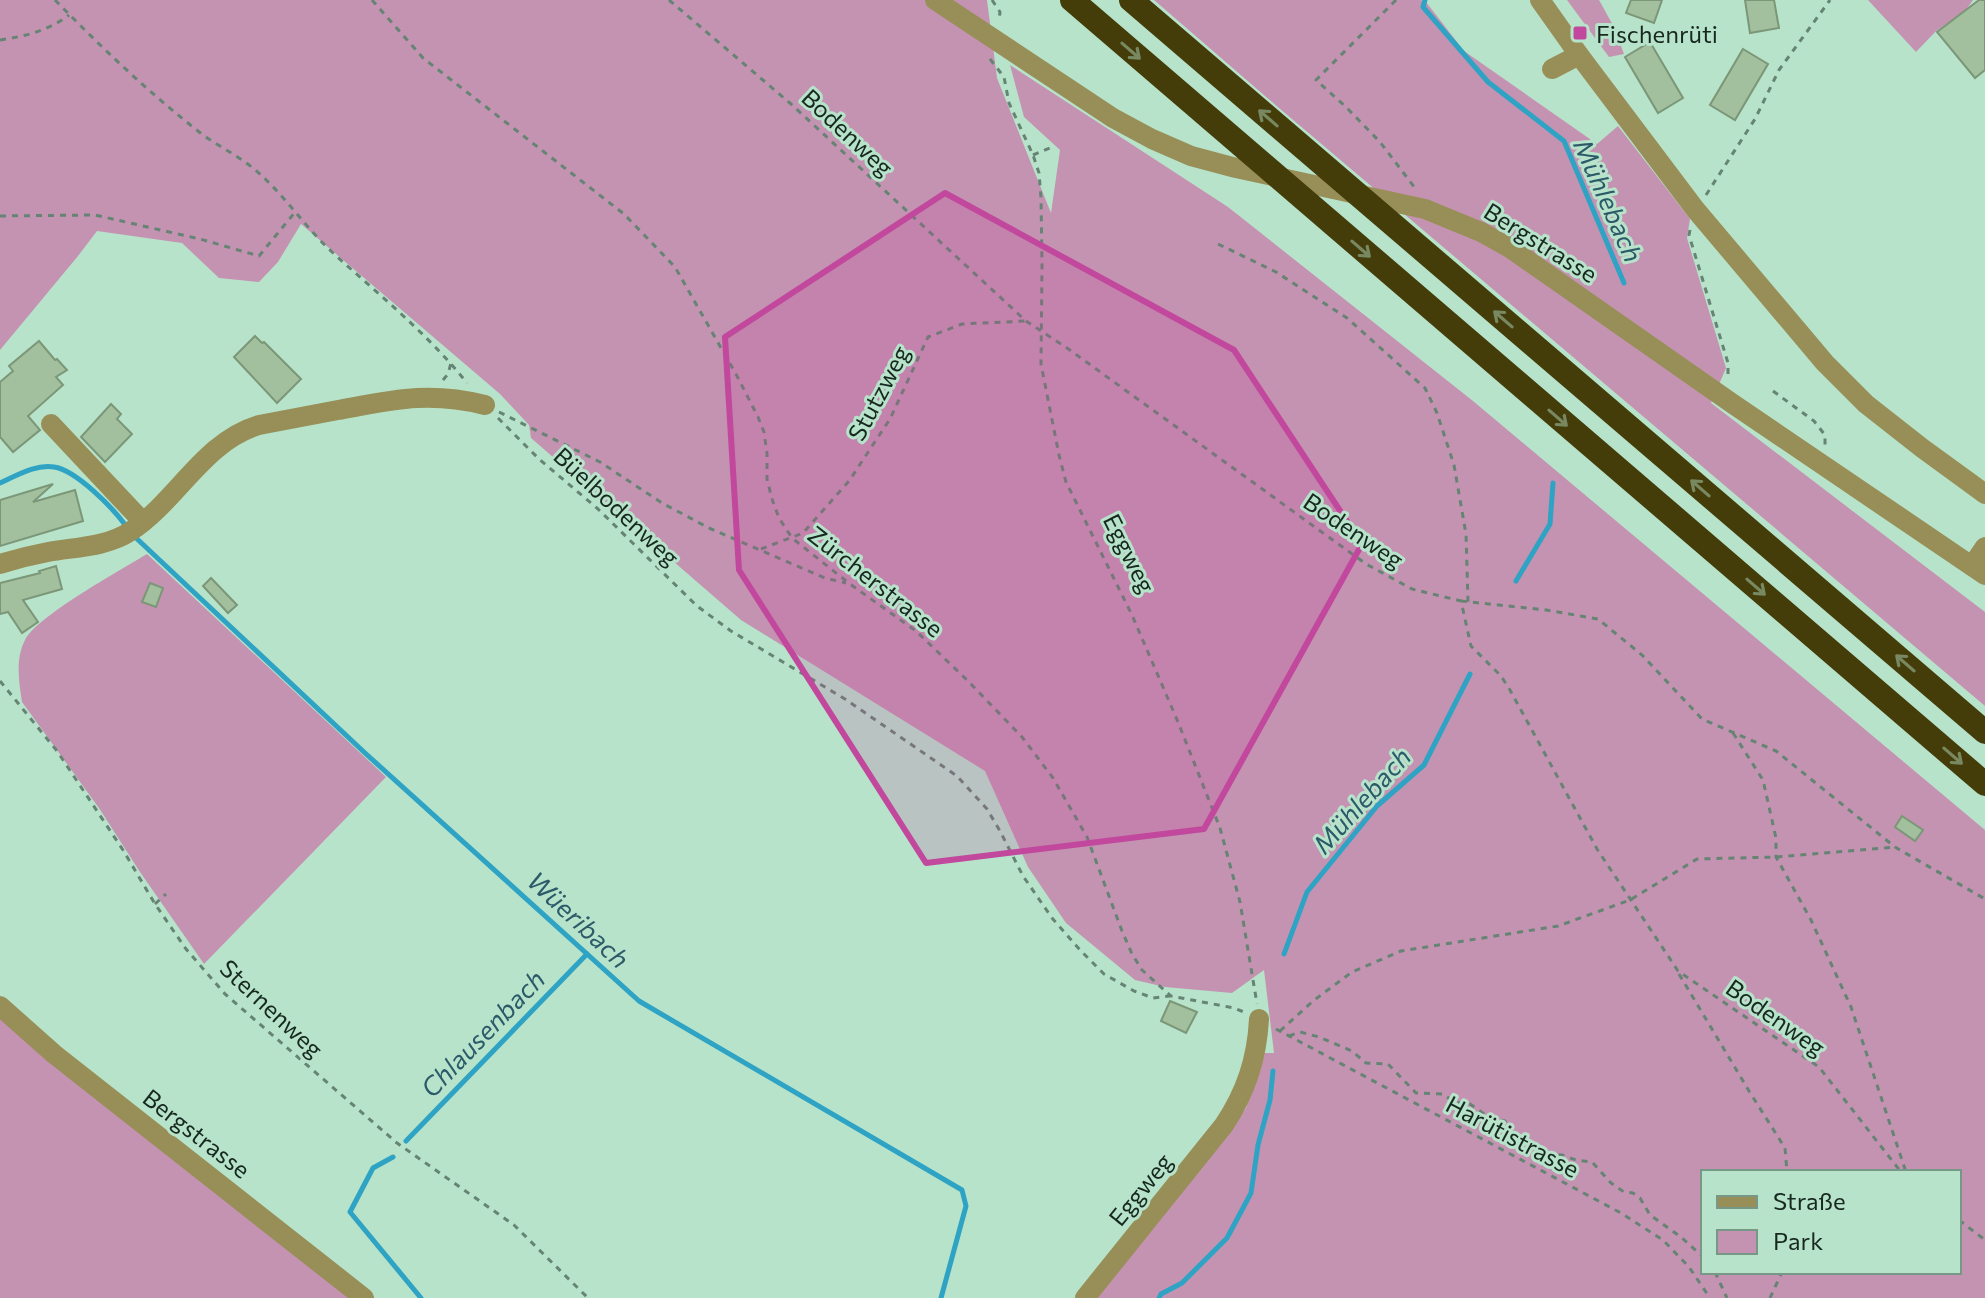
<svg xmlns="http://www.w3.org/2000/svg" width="1985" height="1298" viewBox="0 0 1985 1298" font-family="Commissioner,sans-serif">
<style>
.green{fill:#c593b2;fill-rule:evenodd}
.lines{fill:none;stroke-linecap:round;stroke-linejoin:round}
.stream{stroke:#2ea3c4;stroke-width:5}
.building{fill:#a2bf9e;stroke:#7b9777;stroke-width:2}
.path{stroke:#658473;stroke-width:3;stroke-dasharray:6 6;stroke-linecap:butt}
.minor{stroke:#978f57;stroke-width:20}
.highway{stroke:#443d0a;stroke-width:24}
.oneway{stroke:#788861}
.marked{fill:#c1489c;fill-opacity:0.2;stroke:#c1489c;stroke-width:6;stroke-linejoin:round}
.poi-dot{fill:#c1489c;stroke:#b7e3cb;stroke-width:3}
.labels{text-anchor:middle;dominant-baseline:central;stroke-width:6;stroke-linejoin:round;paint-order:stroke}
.poi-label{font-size:24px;fill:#17281f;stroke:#b7e3cb;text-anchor:start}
.street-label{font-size:24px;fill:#17281f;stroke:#b7e3cb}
.water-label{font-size:26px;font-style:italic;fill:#2c5a69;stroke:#b7e3cb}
</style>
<rect width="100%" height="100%" fill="#b7e3cb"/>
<g class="green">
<path d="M0,0H987L997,78L1051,213L1060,150L1024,117L1010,65L1228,207L1473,401L1985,830V1298H1097L1246,1108L1264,1053H1274L1264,970L1232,993L1165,987L1135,980L1066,923L1028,867L985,771L741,620L531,438L529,425L500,394L301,224L278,262L259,282L219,278L182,243L97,231L78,256L0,350ZM1703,1172H1959V1272H1703Z"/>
<polygon points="1154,0 1421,0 1426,2 1464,51 1597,144 1618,126 1690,219 1687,238 1726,368 1711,403 1985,612 1985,706 1279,108"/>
<polygon points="1567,0 1599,0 1614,27 1624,54 1609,57"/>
<polygon points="1868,0 1973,0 1966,10 1936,31 1916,52"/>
<path d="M147,554L386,777L204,964L140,872L99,808L22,702C19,682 15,659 25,640C37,616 121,570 147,554Z"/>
<polygon points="0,1015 351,1298 0,1298"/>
</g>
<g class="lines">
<g class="stream">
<polyline points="1425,0 1423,7 1488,82 1564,141 1624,283"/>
<path d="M0,483C16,476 35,464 54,467C76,470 113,508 126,526"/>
<polyline points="134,536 365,753 639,1001 962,1190 966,1206 941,1298"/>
<polyline points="1516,581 1550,524 1553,483"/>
<polyline points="1284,954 1307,892 1377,806 1424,765 1470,674"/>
<polyline points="406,1141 587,954"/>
<polyline points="393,1157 373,1168 350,1212 421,1298"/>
<polyline points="1159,1298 1161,1294 1182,1283 1227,1238 1251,1193 1258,1145 1270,1100 1273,1071"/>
</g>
</g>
<g class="building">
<polygon points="1631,0 1662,0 1654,23 1626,13"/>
<polygon points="1745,0 1774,0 1779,28 1750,33"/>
<polygon points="1979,0 1985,0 1985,70 1975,78 1937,32"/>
<polygon points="1650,42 1683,98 1658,113 1625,57"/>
<polygon points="1743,49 1768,64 1735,120 1710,105"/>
<polygon points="255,336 262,343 264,342 301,379 277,403 234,357"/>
<polygon points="39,341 55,360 57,359 67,370 56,377 63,385 28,416 40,430 13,452 0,437 0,382 13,371 9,366"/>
<polygon points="111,404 121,414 117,419 132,434 105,462 81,437"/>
<polygon points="53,484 33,502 75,490 83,521 0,546 0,500"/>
<polygon points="56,566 62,589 23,600 38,622 22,633 8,612 0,614 0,583 40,573 39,571"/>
<polygon points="211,578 237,605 228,613 203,586"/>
<polygon points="150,583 163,588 156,607 142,602"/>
<polygon points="1902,816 1923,830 1915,841 1895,827"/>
<polygon points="1170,1001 1197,1012 1186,1033 1161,1021"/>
</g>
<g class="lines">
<g class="path">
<path d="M55,0C100,46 147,91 198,131C218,147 244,158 262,176C287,199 307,229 332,252C378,294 427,333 467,383"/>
<polyline points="372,0 423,58 624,214 675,267 737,376 758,417 764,432 767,453 767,479 772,499 779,518 792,538 850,584 916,631 968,681 1022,737 1053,778 1087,837 1122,931 1132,954 1142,970 1171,996 1234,1008 1244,1012"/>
<polyline points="669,0 791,104 1026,321 1067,348 1366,564 1412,589 1461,601 1471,646 1501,676 1510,690 1597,849 1678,971 1819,1067 1901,1172"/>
<polyline points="992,0 1000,12 999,21"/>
<polyline points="1396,0 1316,80 1345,106 1380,142 1415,188"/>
<path d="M0,40C26,36 48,31 69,15"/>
<polyline points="990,59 1004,77 1009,103 1033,155 1039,173 1041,198 1042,264 1041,364 1059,455 1066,482 1132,615 1178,722 1220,828 1240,902 1257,1004"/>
<polyline points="1033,155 1052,147"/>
<polyline points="1706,195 1755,119 1779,70 1830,0"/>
<polyline points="0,216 95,215 200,239 259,256 296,211"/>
<polyline points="1690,230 1689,235 1728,363 1728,377 1727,380"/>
<polyline points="1218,244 1276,272 1347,318 1425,388 1437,413 1454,465 1466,534 1468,602"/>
<polyline points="443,380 448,374 451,363"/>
<polyline points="1773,391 1814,421 1825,435 1825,447"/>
<polyline points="499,412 600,462 662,503 709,528 825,578 846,583"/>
<polyline points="498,418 539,459 598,509 697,606 731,631 845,699 957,776 987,809 1000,831 1023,876 1052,918 1081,951 1104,974 1134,991 1153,998 1170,996"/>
<polyline points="761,549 803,533 849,481 890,419 928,337 962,324 1026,321"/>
<polyline points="1461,601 1546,610 1598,619 1642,655 1702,719 1776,751 1895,847 1985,899"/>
<polyline points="0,681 57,751 123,850 155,904 186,949 225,994 397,1143 514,1225 588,1298"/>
<polyline points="1733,733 1763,780 1776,838 1776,857 1811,920 1851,1007 1906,1172"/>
<polyline points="155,904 166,894"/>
<polyline points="1679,974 1749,1091 1785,1148 1787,1172"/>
<polyline points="1276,1029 1621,1213 1663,1240 1689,1267 1710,1298"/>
<polyline points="1280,1031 1313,1001 1352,972 1401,951 1558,926 1630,900 1697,859 1776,857 1895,847"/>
<polyline points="1289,1036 1300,1032 1319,1037 1352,1051 1366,1063 1388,1064 1416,1093 1443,1094 1454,1102 1470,1104 1490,1118 1505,1121 1512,1135 1522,1138 1528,1144 1547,1154 1562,1155 1576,1160 1592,1162 1611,1183 1624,1192 1633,1193 1640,1198 1650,1215 1681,1237 1703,1257"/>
<polyline points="1959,1220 1985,1240"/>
<polyline points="1715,1272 1727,1298"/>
<polyline points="1770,1298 1782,1272"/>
</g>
<g class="minor">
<polyline points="935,0 1113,118 1152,139 1191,156 1236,168 1425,209 1481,232 1510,248 1733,404 1985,575"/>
<polyline points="1540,0 1579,55 1695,209 1825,363 1866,404 1922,448 1985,494"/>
<polyline points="1552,69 1579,55"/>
<polyline points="51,424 143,522"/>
<path d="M0,564C16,559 32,555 48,552C76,547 107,547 131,531C178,500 203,442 259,425C285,420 311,415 338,410C393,400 428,391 485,405"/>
<polyline points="1972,566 1985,547"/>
<polyline points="0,1006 54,1054 364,1298"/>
<path d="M1085,1298L1224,1125C1246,1092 1257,1059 1259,1019"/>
</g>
<g class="highway">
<polyline points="1072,0 1985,784"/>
<polyline points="1131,0 1985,732"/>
</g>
</g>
<defs><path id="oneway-shaft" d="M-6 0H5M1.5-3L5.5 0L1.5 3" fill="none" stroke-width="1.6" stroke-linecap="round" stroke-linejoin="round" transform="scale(2)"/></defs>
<g class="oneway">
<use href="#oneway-shaft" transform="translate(1131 51) rotate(41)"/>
<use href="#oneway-shaft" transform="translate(1268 118) rotate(-139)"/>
<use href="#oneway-shaft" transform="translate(1361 249) rotate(41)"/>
<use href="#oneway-shaft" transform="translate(1503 319) rotate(-139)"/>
<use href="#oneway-shaft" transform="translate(1558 418) rotate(41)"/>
<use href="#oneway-shaft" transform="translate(1700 488) rotate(-139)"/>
<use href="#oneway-shaft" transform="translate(1756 587) rotate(41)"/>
<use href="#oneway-shaft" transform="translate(1905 663) rotate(-139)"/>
<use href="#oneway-shaft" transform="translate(1953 756) rotate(41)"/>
</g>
<path class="marked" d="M945,193L1234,350L1362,544L1204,829L926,863L739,570L725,337Z"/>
<rect class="poi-dot" x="1572" y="25" width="16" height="16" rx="4"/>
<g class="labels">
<g class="poi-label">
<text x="1596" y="33">Fischenrüti</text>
</g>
<g class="street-label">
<text transform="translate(848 132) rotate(43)">Bodenweg</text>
<text transform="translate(1541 242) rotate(32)">Bergstrasse</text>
<text transform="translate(878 393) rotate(-62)">Stutzweg</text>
<text transform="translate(617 506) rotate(43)">Büelbodenweg</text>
<text transform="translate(1354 530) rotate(34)">Bodenweg</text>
<text transform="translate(1130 553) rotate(63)">Eggweg</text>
<text transform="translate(876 581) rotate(38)">Zürcherstrasse</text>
<text transform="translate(272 1008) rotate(43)">Sternenweg</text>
<text transform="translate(1776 1017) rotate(35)">Bodenweg</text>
<text transform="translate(197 1133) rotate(38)">Bergstrasse</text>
<text transform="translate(1513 1136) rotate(28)">Harütistrasse</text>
<text transform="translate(1140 1189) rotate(-51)">Eggweg</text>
</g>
<g class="water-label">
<text transform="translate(1609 200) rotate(66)">Mühlebach</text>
<text transform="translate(1361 800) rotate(-48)">Mühlebach</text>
<text transform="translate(579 919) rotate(43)">Wüeribach</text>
<text transform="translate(482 1033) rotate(-46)">Chlausenbach</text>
</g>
</g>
<rect x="1701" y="1170" width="260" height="104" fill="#b7e3cb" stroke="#779886" stroke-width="2"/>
<rect x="1717" y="1196" width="40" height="12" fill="#978f57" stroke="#779886" stroke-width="2"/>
<text x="1773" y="1210" font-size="24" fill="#17281f">Straße</text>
<rect x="1717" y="1230" width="40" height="24" fill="#c593b2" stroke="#779886" stroke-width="2"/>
<text x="1773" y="1250" font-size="24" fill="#17281f">Park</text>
</svg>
